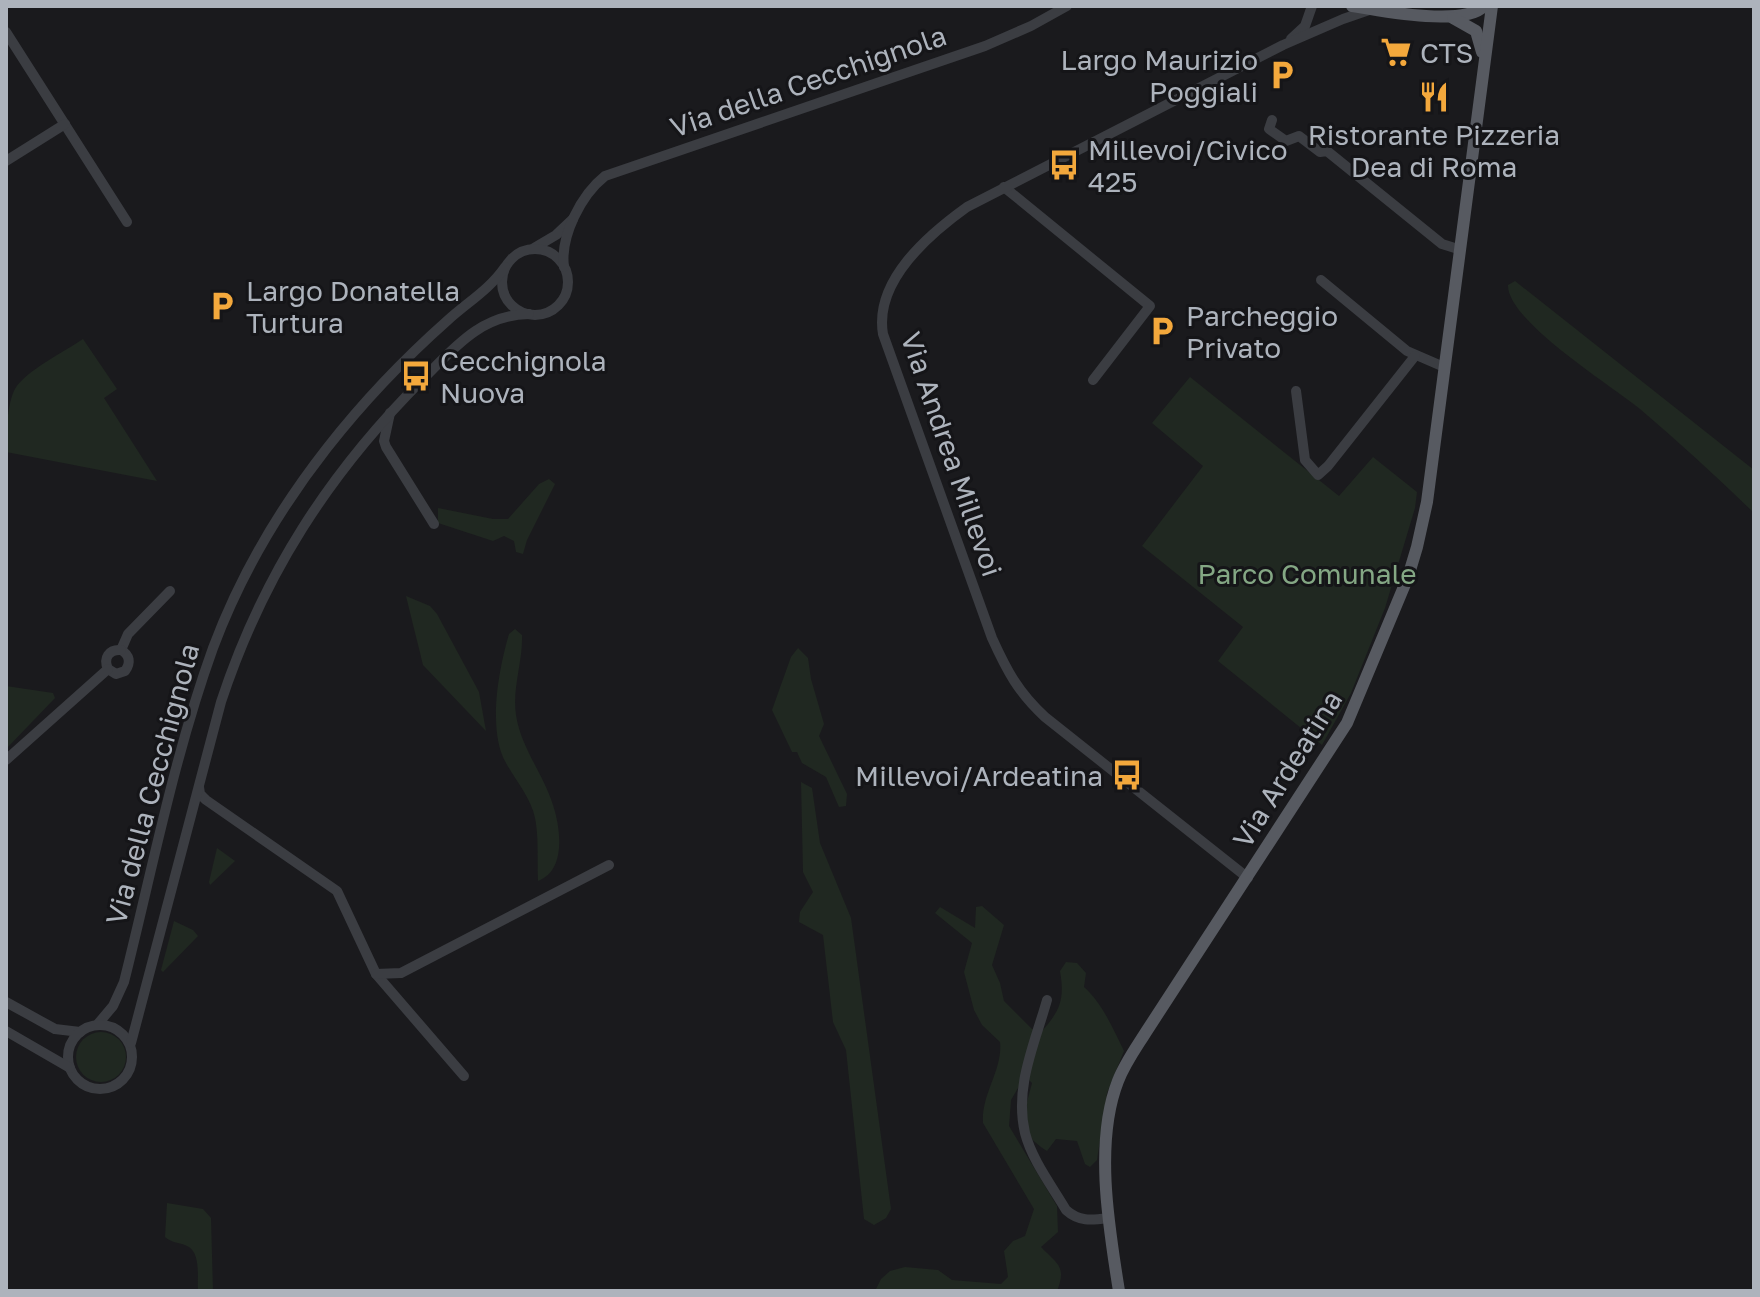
<svg xmlns="http://www.w3.org/2000/svg" width="1760" height="1297" viewBox="0 0 1760 1297" font-family="'Golos Text',sans-serif">
<style>
.green{fill:#202821}
.lines{fill:none;stroke-linecap:round;stroke-linejoin:round}
.minor{stroke:#3b3d42;stroke-width:10}
.major{stroke:#575a61;stroke-width:12}
.labels{text-anchor:middle;dominant-baseline:central;stroke-width:6;stroke-linejoin:round;paint-order:stroke}
.poi-label{font-size:28px;fill:#adb3bc;stroke:#151518;text-anchor:start}
.street-label{font-size:28px;fill:#adb3bc;stroke:#151518}
.park-label{font-size:28px;fill:#84a784;stroke:#151518}
</style>
<rect width="100%" height="100%" fill="#1a1a1d"/>
<g class="green">
<path d="M1515,281L1754,470V513C1717,477 1679,442 1640,409C1612,386 1507,321 1508,285Z"/>
<path d="M83,339L117,389L104,398L157,481L6,452C6,436 7,403 15,389C25,371 66,351 83,339Z"/>
<polygon points="1190,377 1339,496 1373,457 1417,492 1415,508 1385,608 1351,693 1322,745 1218,661 1243,627 1142,546 1203,466 1152,423"/>
<polygon points="549,479 555,484 527,540 523,554 516,552 514,541 504,536 493,541 438,523 438,508 493,519 508,519 539,484"/>
<polygon points="406,596 430,606 437,614 479,692 486,731 423,665"/>
<path d="M515,629L522,635C523,662 512,688 516,715C521,748 543,773 553,805C561,829 566,871 538,881C537,861 539,838 535,818C531,798 516,781 506,763C487,730 499,668 509,634Z"/>
<polygon points="798,648 808,658 811,679 824,724 819,736 847,794 846,806 839,807 826,777 802,763 797,752 792,752 772,710 791,657"/>
<polygon points="6,686 53,693 55,698 6,749"/>
<polygon points="801,782 812,788 820,843 851,918 891,1209 886,1218 874,1225 864,1219 846,1050 833,1022 823,935 799,922 800,912 813,892 803,872"/>
<polygon points="217,848 235,861 210,885 209,882"/>
<path d="M982,906L1004,925L992,965L1000,983L1004,1001L1032,1029L1041,1032C1060,1011 1065,1000 1060,971L1066,962L1077,963L1086,973L1084,987C1103,1004 1113,1029 1124,1051L1107,1093L1097,1160L1090,1167L1085,1164L1077,1141L1056,1139L1047,1151C1015,1131 1024,1115 1032,1083L1025,1076L1011,1100L1009,1126L1057,1206L1058,1232L1041,1247C1057,1264 1067,1266 1057,1291H875L881,1279L890,1271L905,1267L938,1270L952,1280L1001,1284L1008,1277L1004,1251L1013,1241L1025,1236L1034,1209L983,1123C981,1094 1003,1070 1000,1042L982,1025L974,1010L964,972L972,943L935,913L940,907L975,928L976,907Z"/>
<polygon points="174,921 193,930 198,936 163,972 161,970"/>
<circle cx="101" cy="1057" r="25"/>
<path d="M167,1203L203,1209L211,1218L213,1291H198C197,1279 201,1255 189,1247C181,1242 173,1244 165,1237Z"/>
</g>
<g class="lines">
<g class="minor">
<polyline points="6,32 127,222"/>
<polyline points="1291,39 1305,26 1312,6"/>
<polyline points="1272,120 1269,129 1286,141 1299,136 1320,152 1327,151 1442,244 1458,249"/>
<polyline points="6,161 65,124"/>
<polyline points="1004,187 1150,306 1093,380"/>
<polyline points="534,248 556,235 573,219"/>
<circle cx="535" cy="282" r="33"/>
<path d="M564,267C560,236 581,195 605,176L985,46L1031,26L1067,6"/>
<polyline points="1321,280 1407,351 1444,367"/>
<polyline points="1296,391 1305,460 1318,475 1328,466 1415,356"/>
<polyline points="390,413 384,441 386,447 434,524"/>
<polyline points="121,650 128,634 170,591"/>
<path d="M108,669L116,674L125,671C131,663 130,655 121,650"/>
<path d="M108,669C103,658 109,649 121,650"/>
<polyline points="6,760 108,669"/>
<polyline points="199,787 200,794 206,800 337,891 376,974 464,1076"/>
<path d="M1248,878L1045,717C1018,692 1007,671 992,638L883,334C874,281 928,235 967,207L1283,45L1343,19L1372,9"/>
<polyline points="376,974 401,973 609,865"/>
<path d="M1047,1000C1035,1043 1014,1087 1025,1133C1032,1160 1052,1186 1066,1210C1079,1222 1092,1220 1109,1218"/>
<polyline points="6,1002 55,1029 80,1032"/>
<path d="M97,1025L113,1006L124,982C152,871 174,756 213,648C240,576 280,508 327,448C363,402 404,359 448,320C468,302 490,289 505,267"/>
<circle cx="100" cy="1057" r="32"/>
<polyline points="6,1031 70,1068"/>
<path d="M131,1043L221,702C263,575 329,473 423,379C455,347 481,315 529,314"/>
</g>
<g class="major">
<path d="M1352,6C1381,11 1464,27 1484,6"/>
<polyline points="1453,18 1476,31 1482,52"/>
<path d="M1119,1291C1109,1228 1094,1142 1118,1081C1125,1063 1136,1048 1146,1032L1347,723L1408,577L1417,547L1427,502L1492,6"/>
</g>
</g>
<defs>
<g id="supermarket-bare" transform="scale(2.4)"><path d="M-6-5.5h2.5l.6 2H6L4.5 2H-2.5L-4.4-4H-6ZM-1.5 3.2a1.3 1.3 0 1 0 .1 0ZM3 3.2a1.3 1.3 0 1 0 .1 0Z" fill="#f3a83c" stroke="#151518" stroke-width="2.5" paint-order="stroke"/></g>
<g id="parking-bare" transform="scale(2.4)"><path d="M-3.5-5.5H1a3.5 3.5 0 0 1 0 7H-1V5.5H-3.5ZM-1-3.4V-.6H.8a1.4 1.4 0 0 0 0-2.8Z" fill="#f3a83c" stroke="#151518" stroke-width="2.5" paint-order="stroke"/></g>
<g id="restaurant-bare" transform="scale(2.4)"><path d="M-5-6h1v4h1v-4h1v4h1v-4h1v5L-1.5 .5V6h-2V.5L-5-1ZM5-6V6H3V1.5H1.5Q1.5-4 5-6Z" fill="#f3a83c" stroke="#151518" stroke-width="2.5" paint-order="stroke"/></g>
<g id="bus-bare" transform="scale(2.4)"><path d="M-5-6H5V4H4V6H2V4H-2V6H-4V4H-5ZM-3.5-4V0h7V-4ZM-3.5 1.2v1.5H-2V1.2ZM2 1.2v1.5H3.5V1.2Z" fill="#f3a83c" stroke="#151518" stroke-width="2.5" paint-order="stroke"/></g>
</defs>
<g fill-rule="evenodd">
<use href="#supermarket-bare" x="1396" y="52"/>
<use href="#parking-bare" x="1282" y="75"/>
<use href="#restaurant-bare" x="1434" y="97"/>
<use href="#bus-bare" x="1064" y="165"/>
<use href="#parking-bare" x="222" y="306"/>
<use href="#parking-bare" x="1162" y="331"/>
<use href="#bus-bare" x="416" y="376"/>
<use href="#bus-bare" x="1127" y="775"/>
</g>
<g class="labels">
<g class="poi-label">
<text x="1420" y="52">CTS</text>
<text x="1258" y="59" text-anchor="end">Largo Maurizio<tspan x="1258" dy="32">Poggiali</tspan></text>
<text x="1434" y="134" text-anchor="middle">Ristorante Pizzeria<tspan x="1434" dy="32">Dea di Roma</tspan></text>
<text x="1088" y="149">Millevoi/Civico<tspan x="1088" dy="32">425</tspan></text>
<text x="246" y="290">Largo Donatella<tspan x="246" dy="32">Turtura</tspan></text>
<text x="1186" y="315">Parcheggio<tspan x="1186" dy="32">Privato</tspan></text>
<text x="440" y="360">Cecchignola<tspan x="440" dy="32">Nuova</tspan></text>
<text x="1103" y="775" text-anchor="end">Millevoi/Ardeatina</text>
</g>
<g class="street-label">
<text transform="translate(808 81) rotate(-19)">Via della Cecchignola</text>
<text transform="translate(952 454) rotate(71)">Via Andrea Millevoi</text>
<text transform="translate(1287 769) rotate(-58)">Via Ardeatina</text>
<text transform="translate(152 784) rotate(-75)">Via della Cecchignola</text>
</g>
<g class="park-label">
<text x="1307" y="573">Parco Comunale</text>
</g>
</g>
<rect width="1760" height="1297" fill="none" stroke="#adb3bc" stroke-width="16"/>
</svg>
